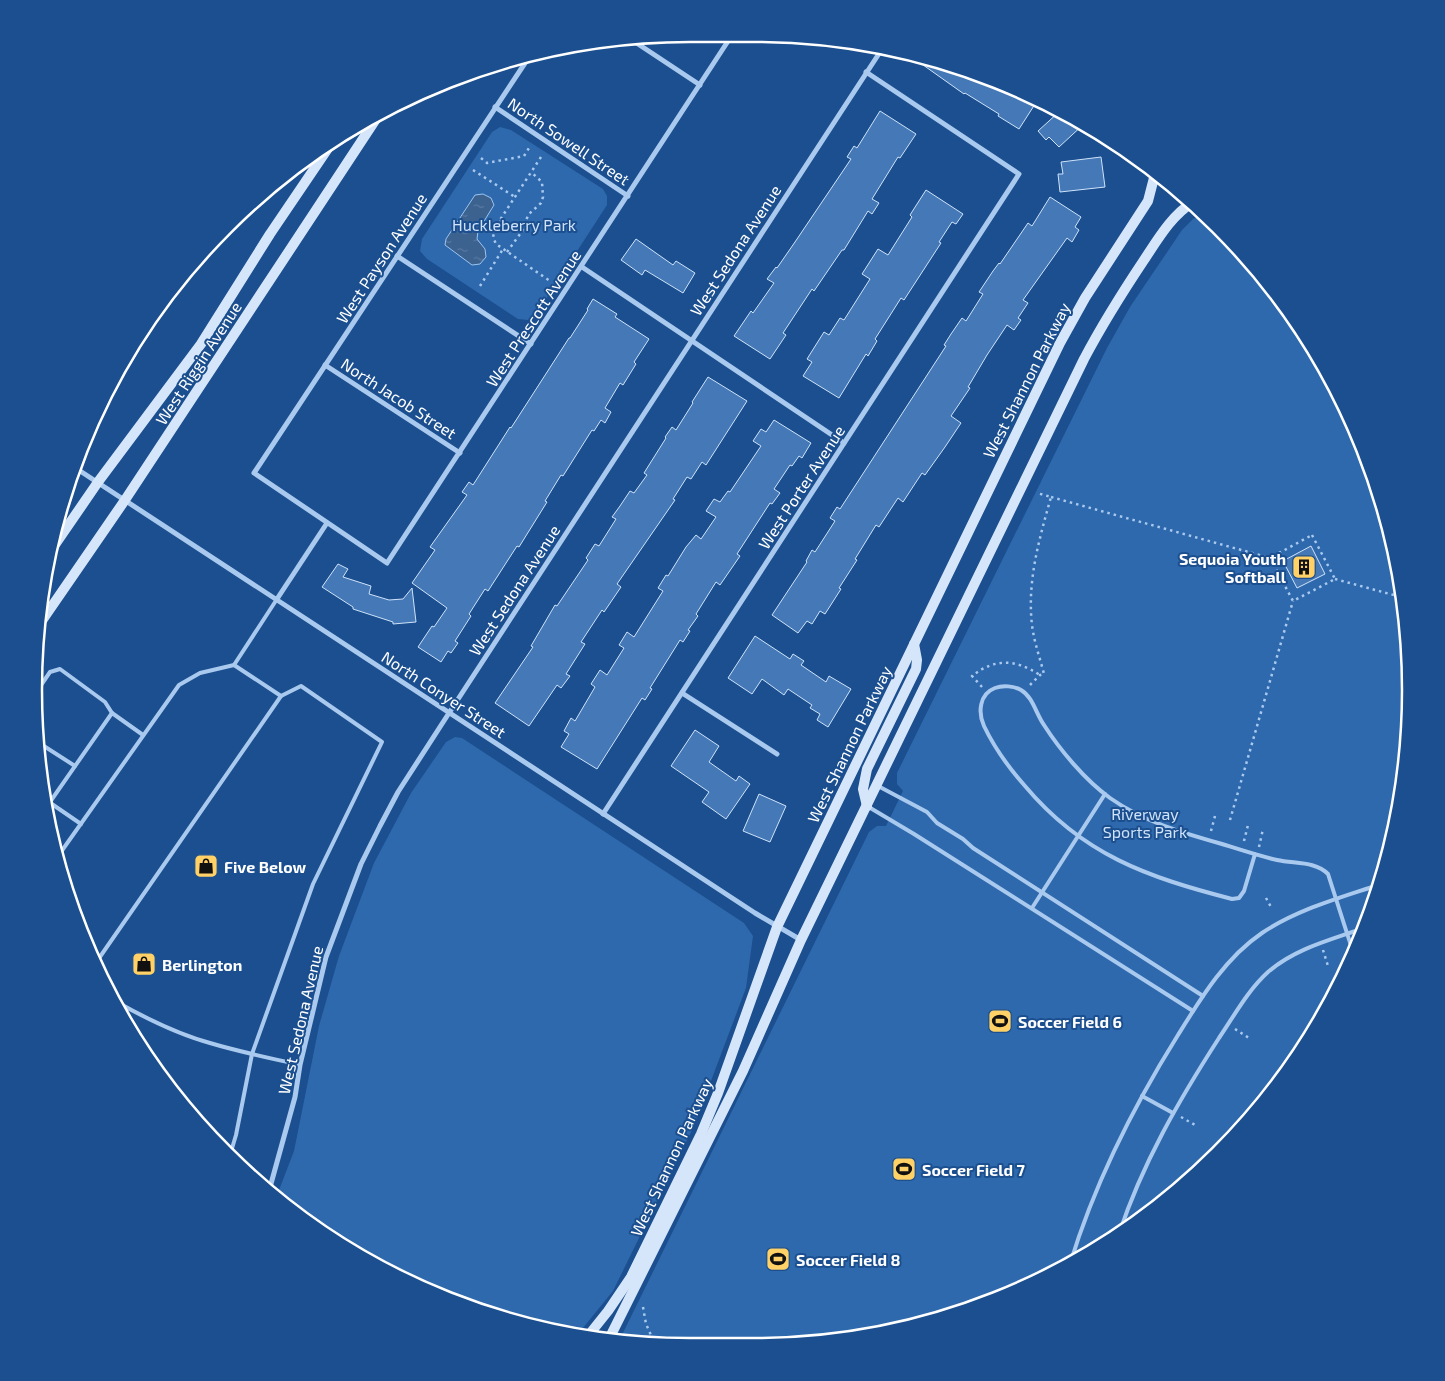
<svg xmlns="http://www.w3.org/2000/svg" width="1445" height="1381" viewBox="0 0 1445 1381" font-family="'Exo 2',sans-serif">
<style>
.green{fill:#2e69ad}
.water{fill:url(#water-ripples);stroke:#9cc4f0}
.building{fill:#4478b7;stroke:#cfe3fa}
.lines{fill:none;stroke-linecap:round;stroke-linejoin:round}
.path{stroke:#a9c9ee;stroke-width:2.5;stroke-dasharray:2.5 4;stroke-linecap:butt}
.lane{stroke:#a9c9ee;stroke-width:4}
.street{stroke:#a9c9ee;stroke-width:5}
.secondary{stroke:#d6e6fa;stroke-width:10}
.labels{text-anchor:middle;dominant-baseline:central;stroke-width:4;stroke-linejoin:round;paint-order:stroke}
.street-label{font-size:16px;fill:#fff;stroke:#1b4f8f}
.park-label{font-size:16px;fill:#cfe3fa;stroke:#1b4f8f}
.poi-label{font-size:16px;font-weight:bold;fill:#fff;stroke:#1b4f8f;text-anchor:start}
.rim{fill:none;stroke:#fff;stroke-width:2.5}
</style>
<defs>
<pattern id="water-ripples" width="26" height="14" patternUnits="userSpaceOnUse" patternTransform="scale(1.25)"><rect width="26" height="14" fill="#3c6290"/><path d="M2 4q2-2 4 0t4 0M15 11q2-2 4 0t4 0" fill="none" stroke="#597aa1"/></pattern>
</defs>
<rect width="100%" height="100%" fill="#1b4f8f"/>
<g class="green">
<polygon points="500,127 511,130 603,189 607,196 607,205 537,313 528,320 518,319 427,259 420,251 422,239 492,132"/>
<polygon points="1204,214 1275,290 1343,400 1389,520 1410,647 1406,776 1376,901 1323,1019 1248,1123 1155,1211 1045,1279 925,1325 798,1346 647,1346 619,1341 869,832 877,826 886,826 903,791 897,784 897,773 1107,348 1130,307 1182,230 1193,219"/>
<polygon points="455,737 462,738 744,923 753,936 746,988 694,1126 613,1291 578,1334 521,1325 400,1280 290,1211 276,1198 294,1151 319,1026 339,956 374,863 411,793 446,742"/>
</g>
<polygon class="water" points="483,194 491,198 494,205 478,231 477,239 485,249 486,257 480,264 472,265 445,245 446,239 475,195"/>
<g class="building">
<polygon points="909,55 965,69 1037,101 1019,129 998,116 999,114 965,93 964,94"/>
<polygon points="880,111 916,134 900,158 898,157 872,199 879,203 872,214 868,211 844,250 842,250 814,291 812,289 783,333 786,335 770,359 734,336 751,311 753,313 774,283 767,279 776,267 777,268 795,242 851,159 847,157 854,146 857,148"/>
<polygon points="1060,111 1085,123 1059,147 1049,137 1046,140 1038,131"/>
<polygon points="1101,157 1105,187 1060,192 1058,174 1063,174 1061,162"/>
<polygon points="926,190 963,214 956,224 952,222 939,242 941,243 904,300 901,298 875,339 877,341 868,356 866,354 839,398 803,376 812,362 807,359 824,332 829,335 840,318 844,320 870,279 862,274 878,249 888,255 912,217 910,215"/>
<polygon points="1050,197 1081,217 1075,227 1079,230 1072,242 1067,238 1023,300 1028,303 1018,318 1021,320 1014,330 1007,325 987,355 968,387 970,388 951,416 961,423 945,447 925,475 922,473 903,502 898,498 879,527 876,525 855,559 857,560 839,588 841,589 825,614 820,611 812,624 807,621 798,633 772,615 807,562 806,561 812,550 815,552 835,521 830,518 837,507 840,509 946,346 944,345 951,334 962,318 966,321 983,294 979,292 993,271 999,263 1000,264 1028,223 1032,226"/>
<polygon points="636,239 673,265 676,261 695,273 683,293 645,270 642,275 621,260"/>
<polygon points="593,299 617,314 615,317 649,339 634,362 636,364 623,385 620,383 605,408 611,412 605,423 601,420 594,431 592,430 563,476 561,475 545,501 547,502 519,547 517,546 488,591 485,589 469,614 471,616 455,641 458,643 451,653 448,651 441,662 418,647 432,626 434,627 447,608 412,583 435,550 430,547 467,495 462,492 469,482 473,485 510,427 511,428 569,338 570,338 588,310 587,309"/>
<polygon points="708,377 747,401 706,465 702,462 691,479 687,477 673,499 675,500 617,584 621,587 604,612 602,610 581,642 585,644 566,674 570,676 561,688 557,685 529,726 495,703 533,647 531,646 555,605 557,606 588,560 586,558 595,544 599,546 616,519 612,517 620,506 630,491 634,493 647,475 644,473 666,438 665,437 672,427 676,430 693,403 692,402"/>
<polygon points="774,420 811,443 802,458 799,456 792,466 790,465 774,489 780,493 772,504 770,503 737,554 740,556 720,585 716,582 696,614 698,616 688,630 690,631 683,642 680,640 650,688 652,689 645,700 642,698 597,769 561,747 569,734 564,731 571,718 575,721 595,687 591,684 600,670 607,675 624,648 619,645 627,632 634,637 663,591 658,588 666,575 668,576 686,547 696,535 701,539 716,517 706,511 714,499 720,502 728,491 730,492 761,446 753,441 761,429 766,432"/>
<polygon points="1311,546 1325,574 1297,588 1283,561"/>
<polygon points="338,564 348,569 343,577 371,586 369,594 389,600 403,599 412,588 416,622 393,624 393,622 353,609 353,607 322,587"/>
<polygon points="755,636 790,659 793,654 804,661 801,665 826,682 829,676 851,689 828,727 817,720 820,714 810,708 812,705 788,689 784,695 762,679 752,694 728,678"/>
<polygon points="695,730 719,746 709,762 736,781 739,776 750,784 726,819 702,802 709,792 671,766"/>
<polygon points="759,794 786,806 770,842 743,831"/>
</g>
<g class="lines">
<g class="path">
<polyline points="541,157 496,226 493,237 496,244 550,281"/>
<polyline points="481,158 487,163 524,156 529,148"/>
<polyline points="473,170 515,197"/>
<polyline points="500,220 521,233"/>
<polyline points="507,252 525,227 526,220 529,214 541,203 543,197 542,182 531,172"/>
<polyline points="480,286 503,249"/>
<polyline points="1051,497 1270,558"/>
<polygon points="1312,535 1335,579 1293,601 1270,558"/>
<polyline points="1335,579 1401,597"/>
<path d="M1030,685L1040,675L1044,674C1040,658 1034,642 1032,625C1027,581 1039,540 1051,497L1037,493"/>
<path d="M982,687L972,676C995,658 1015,659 1040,675"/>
<polyline points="1230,820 1293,601"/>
<polyline points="1211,831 1215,816"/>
<polyline points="1244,841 1248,825"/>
<polyline points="1259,847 1263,829"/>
<polyline points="1266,898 1271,907"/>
<polyline points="1323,950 1328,966"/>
<polyline points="1235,1029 1249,1038"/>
<polyline points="1181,1117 1195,1125"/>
<polyline points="643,1307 646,1324 654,1342"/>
<path d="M632,1343C643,1341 651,1340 660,1346"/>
</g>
<g class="lane">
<polyline points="37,691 50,672 60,669 105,702 112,713"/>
<polyline points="36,741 75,766"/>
<polyline points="878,786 927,812 937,823 963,839 973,848 1203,996"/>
<polyline points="46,800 81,824"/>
<polyline points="50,802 112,713 143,735"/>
<polyline points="867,806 914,834 1193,1011"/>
<path d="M1255,854L1244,891L1239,898L1232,899C1147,877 1083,855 1025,786C1009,768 995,749 984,726C978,713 979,694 995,688C1003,685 1014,686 1021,690C1033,697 1036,714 1044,725C1060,750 1085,780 1110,798C1144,822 1183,833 1222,844C1241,850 1259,856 1277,860C1295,864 1315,861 1328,874L1353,952"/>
<polyline points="56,859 179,685 200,673 234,665 277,599"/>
<polyline points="1032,908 1105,794"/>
<polyline points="95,964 281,696 234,665"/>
<path d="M115,1001C145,1018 177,1034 210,1043C240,1052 270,1058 300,1065"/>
<polyline points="1142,1096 1173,1113"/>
<polyline points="230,1155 236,1135 252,1054 313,884 382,742 301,686 281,696"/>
<path d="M1119,1234C1142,1164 1179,1100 1219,1038C1234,1016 1248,990 1268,972C1296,948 1331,940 1364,928"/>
<path d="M1070,1264C1095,1182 1133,1107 1178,1035C1201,998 1225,958 1262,933C1298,909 1340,898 1381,884"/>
</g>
<g class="street">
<polyline points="632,40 700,85"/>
<polyline points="529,57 254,473 387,563 732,35"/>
<polyline points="495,107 628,196"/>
<polyline points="397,256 531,344"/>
<polyline points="582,267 844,443"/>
<polyline points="325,365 460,453"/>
<polyline points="74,467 755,913 801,940"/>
<polyline points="277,599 327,523"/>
<polyline points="682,693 777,754"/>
<polyline points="603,814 1019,174 866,72"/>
<polyline points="269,1191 295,1097 300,1065 326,957 361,864 380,826 398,792 449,713 882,49"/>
</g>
<g class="secondary">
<polyline points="52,549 98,482 201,344 270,234 333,141"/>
<polyline points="39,625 125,500 378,116"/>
<polyline points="867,806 863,789 867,769 916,669 917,660 914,644"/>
<polyline points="588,1336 608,1311 631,1277 701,1134 718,1093 777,927 1060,343 1085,298 1148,201 1155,174"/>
<path d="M609,1339L743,1071L801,940L1084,359C1102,325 1122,293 1144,260C1158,239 1171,216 1193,202"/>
</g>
</g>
<defs>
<g id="building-square" transform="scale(1.25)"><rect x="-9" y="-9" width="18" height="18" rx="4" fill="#ffd166" stroke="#1b4f8f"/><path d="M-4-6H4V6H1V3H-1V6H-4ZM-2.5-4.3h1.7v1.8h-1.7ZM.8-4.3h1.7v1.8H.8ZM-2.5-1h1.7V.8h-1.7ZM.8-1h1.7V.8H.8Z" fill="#111"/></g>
<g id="shop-square" transform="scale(1.25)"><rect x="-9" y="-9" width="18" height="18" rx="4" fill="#ffd166" stroke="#1b4f8f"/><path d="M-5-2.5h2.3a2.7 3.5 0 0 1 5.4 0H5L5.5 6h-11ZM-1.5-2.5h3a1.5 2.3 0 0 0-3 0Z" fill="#111"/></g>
<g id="stadium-square" transform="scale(1.25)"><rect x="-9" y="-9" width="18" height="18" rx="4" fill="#ffd166" stroke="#1b4f8f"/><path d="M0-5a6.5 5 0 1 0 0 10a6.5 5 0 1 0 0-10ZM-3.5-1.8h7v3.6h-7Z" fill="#111"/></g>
</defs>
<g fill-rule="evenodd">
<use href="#building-square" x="1304" y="567"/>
<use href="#shop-square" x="206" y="866"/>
<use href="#shop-square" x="144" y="964"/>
<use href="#stadium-square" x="1000" y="1021"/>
<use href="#stadium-square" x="904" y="1169"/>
<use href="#stadium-square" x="778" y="1259"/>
</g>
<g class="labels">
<g class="street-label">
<text transform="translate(569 141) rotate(34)">North Sowell Street</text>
<text transform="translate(735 250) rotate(-57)">West Sedona Avenue</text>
<text transform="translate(381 258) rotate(-57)">West Payson Avenue</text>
<text transform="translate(533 318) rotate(-57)">West Prescott Avenue</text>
<text transform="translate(198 363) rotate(-57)">West Riggin Avenue</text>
<text transform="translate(1026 380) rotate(-63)">West Shannon Parkway</text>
<text transform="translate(399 398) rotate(33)">North Jacob Street</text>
<text transform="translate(801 487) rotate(-57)">West Porter Avenue</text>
<text transform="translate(514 590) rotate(-57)">West Sedona Avenue</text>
<text transform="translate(444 694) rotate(33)">North Conyer Street</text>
<text transform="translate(849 744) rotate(-64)">West Shannon Parkway</text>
<text transform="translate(300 1020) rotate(-77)">West Sedona Avenue</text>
<text transform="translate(671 1157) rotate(-65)">West Shannon Parkway</text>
</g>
<g class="park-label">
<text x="514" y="224">Huckleberry Park</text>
<text x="1145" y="813">Riverway<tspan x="1145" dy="18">Sports Park</tspan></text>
</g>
<g class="poi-label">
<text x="1286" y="558" text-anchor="end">Sequoia Youth<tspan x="1286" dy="18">Softball</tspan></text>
<text x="224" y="866">Five Below</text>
<text x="162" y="964">Berlington</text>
<text x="1018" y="1021">Soccer Field 6</text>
<text x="922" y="1169">Soccer Field 7</text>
<text x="796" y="1259">Soccer Field 8</text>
</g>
</g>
<path d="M0 0H1445V1381H0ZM690 42H754A648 648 0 0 1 1402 690V690A648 648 0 0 1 754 1338H690A648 648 0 0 1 42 690V690A648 648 0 0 1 690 42Z" fill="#1b4f8f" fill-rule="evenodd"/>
<path class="rim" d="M690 42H754A648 648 0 0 1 1402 690V690A648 648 0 0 1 754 1338H690A648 648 0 0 1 42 690V690A648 648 0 0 1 690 42Z"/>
</svg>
